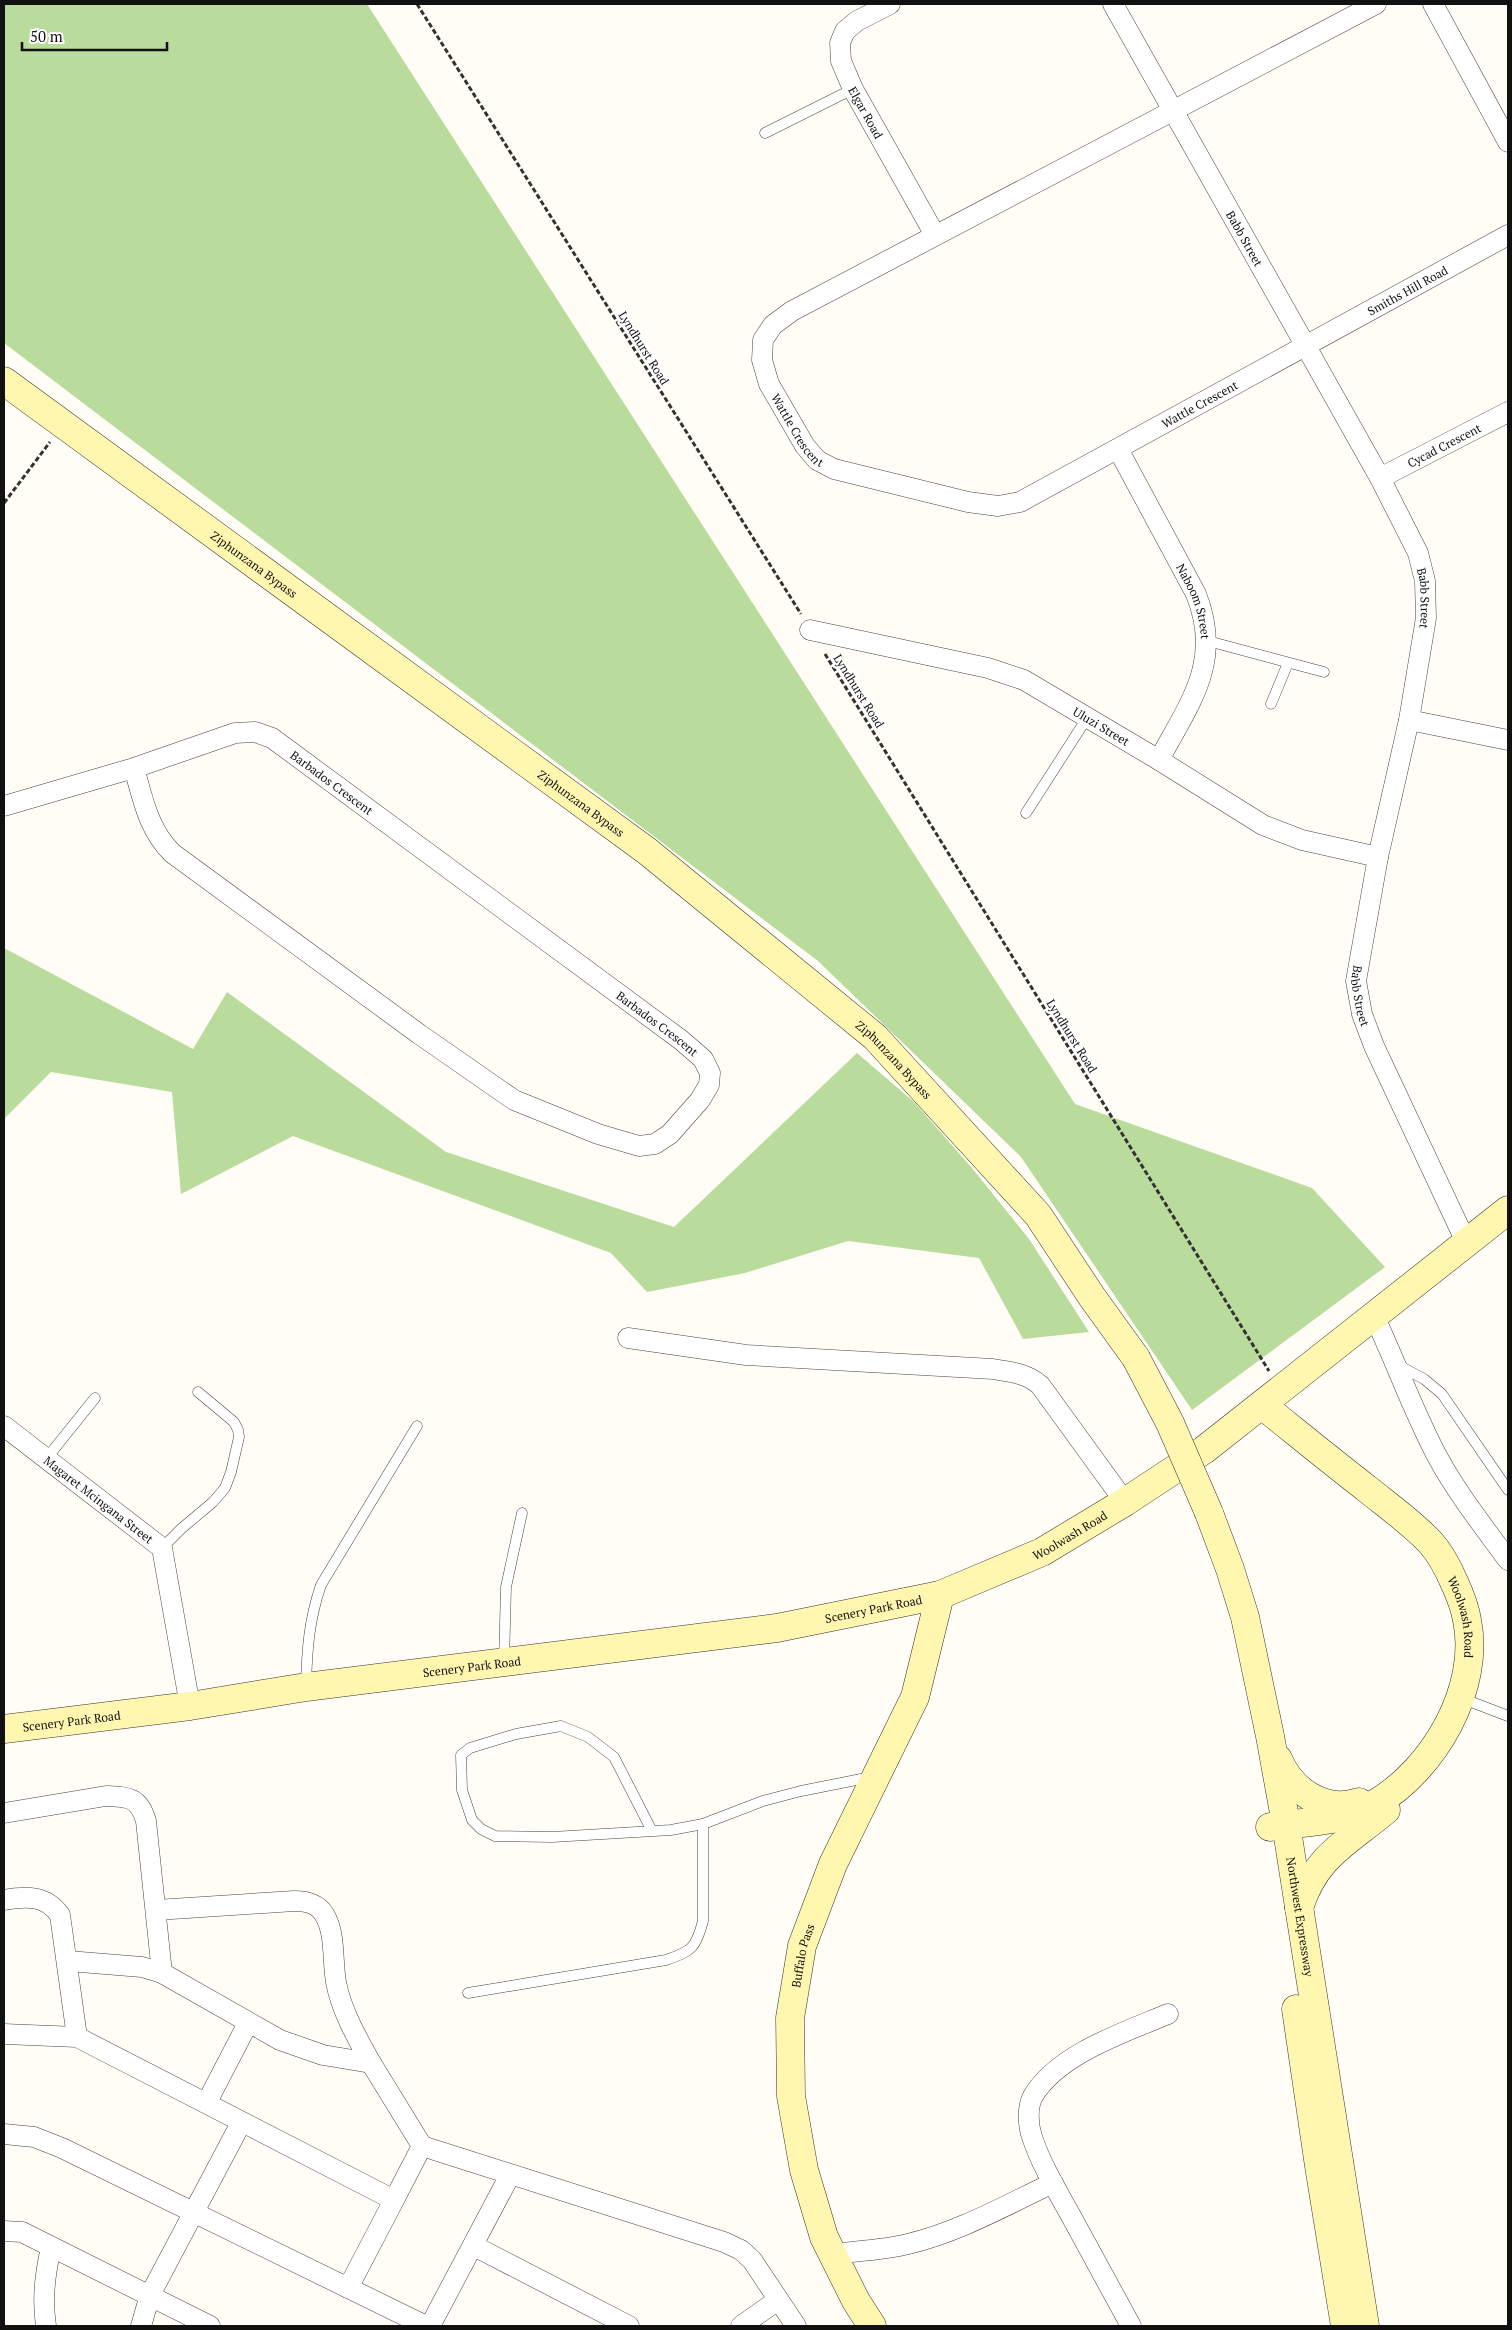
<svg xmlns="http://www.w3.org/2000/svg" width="1512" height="2330" viewBox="0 0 1512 2330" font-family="'PT Serif',serif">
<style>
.forest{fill:#b9dc9c}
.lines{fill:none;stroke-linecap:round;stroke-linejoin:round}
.lane-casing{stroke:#444;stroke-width:11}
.street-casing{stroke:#444;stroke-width:21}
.secondary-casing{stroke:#333;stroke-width:29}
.path{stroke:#333;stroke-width:3;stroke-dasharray:5 2.5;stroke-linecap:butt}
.lane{stroke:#fff;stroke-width:10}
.street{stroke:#fff;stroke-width:20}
.secondary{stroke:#fff6b0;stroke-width:28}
.secondary-bridge-casing{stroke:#333;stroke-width:29;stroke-linecap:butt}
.secondary-bridge{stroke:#fff6b0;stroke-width:28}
.labels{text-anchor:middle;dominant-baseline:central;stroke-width:5;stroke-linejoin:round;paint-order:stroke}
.street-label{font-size:12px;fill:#111;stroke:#fff}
</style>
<rect width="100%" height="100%" fill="#fffdf5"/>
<g class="forest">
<polygon points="4,4 367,4 1075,1104 1312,1188 1385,1267 1192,1410 1021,1157 818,961 4,343"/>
<polygon points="4,948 193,1049 227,992 446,1152 674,1227 857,1053 914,1102 972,1168 1029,1239 1089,1332 1023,1339 979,1258 848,1241 745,1273 647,1292 611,1253 293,1136 181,1194 172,1092 51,1072 4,1119"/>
</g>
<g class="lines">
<g class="lane-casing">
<g id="lane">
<polyline points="765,133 853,89"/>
<polyline points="1208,641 1324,672"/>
<polyline points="1271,704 1288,663"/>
<polyline points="1026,813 1087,718"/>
<polyline points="1398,1365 1424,1379 1442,1394 1508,1490"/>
<polyline points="46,1459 95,1398"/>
<polyline points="162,1548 182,1528 213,1502 225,1488 231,1472 239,1437 238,1430 234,1422 198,1392"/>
<polyline points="504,1662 506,1587 522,1513"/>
<path d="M306,1686C307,1649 309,1620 321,1585L417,1426"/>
<polyline points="1461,1698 1508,1716"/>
<polyline points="652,1831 614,1757 588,1737 561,1726 516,1734 470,1748 461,1755 462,1790 472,1820 481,1829 495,1836 552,1837 671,1830 703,1824 763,1801 801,1791 871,1777"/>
<path d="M468,1993L666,1960C692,1951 696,1948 703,1921V1824"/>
</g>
</g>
<g class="street-casing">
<g id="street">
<path id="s1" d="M890,4L857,21L845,31L840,43L841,61L853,89L935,235"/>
<path id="s2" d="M1113,4L1380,478L1418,553L1425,581L1426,618L1409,720L1378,857L1356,981L1362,1014L1374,1046L1466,1242"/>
<path id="s3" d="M1376,4L792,311L773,325L763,340L762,360L769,384L805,446L817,460L834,469L968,502L998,506L1020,502L1508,235"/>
<polyline points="1433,4 1508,142"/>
<path id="s4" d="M1118,449L1196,594C1223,662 1190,702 1159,760"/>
<path id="s5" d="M1380,478L1508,412"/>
<path id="s6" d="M810,630L988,668L1024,680L1159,760L1263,825L1302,840L1378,857"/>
<polyline points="1409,720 1508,740"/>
<path id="s7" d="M4,806L134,768L235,733L255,732L272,738L681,1040L703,1059L710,1073L709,1085L700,1100L670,1134L655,1144L639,1146L598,1134L514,1100L419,1034L172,853C148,829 143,799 134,768"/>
<path d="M1374,1316C1396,1362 1413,1411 1437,1456C1457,1493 1483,1526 1508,1560"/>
<path d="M628,1338L746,1355L993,1369C1011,1372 1026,1373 1040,1385L1125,1502"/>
<path id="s8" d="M4,1426L162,1548L190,1706"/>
<path d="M4,1813L106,1796C129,1797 139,1797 146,1821L162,1973"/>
<path d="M4,1900C26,1896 46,1895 60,1915L77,2037"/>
<path d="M68,1961L142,1967L162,1973L280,2040L323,2055L371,2063C357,2038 341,2010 336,1982C332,1960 336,1933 324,1914C317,1903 306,1901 294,1901L156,1910"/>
<polyline points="4,2034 77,2037 394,2200 348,2288"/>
<polyline points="371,2063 422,2146 394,2200"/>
<polyline points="207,2102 248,2023"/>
<polyline points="4,2134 34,2137 62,2148 426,2326"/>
<polyline points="422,2146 724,2242 741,2250 752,2260 796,2326"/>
<polyline points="4,2231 22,2232 210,2326"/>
<polyline points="474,2246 629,2326"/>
<path d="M832,2254C857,2251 884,2250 908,2244C959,2232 1006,2205 1053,2183"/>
<path d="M46,2326C42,2298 45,2275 51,2247"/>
<polyline points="141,2326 150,2295 241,2123"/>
<polyline points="430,2326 510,2175"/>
<polyline points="741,2326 778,2300"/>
<path d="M1131,2326C1111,2289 1091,2253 1071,2216C1057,2191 1041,2164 1032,2137C1028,2125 1027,2107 1033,2096C1058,2054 1125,2032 1168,2014"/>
</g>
</g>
<g class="secondary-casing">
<g id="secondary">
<path id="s9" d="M4,381L647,851L875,1037L1038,1215L1092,1297L1136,1358"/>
<path id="s10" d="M1262,1405C1297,1433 1331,1461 1366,1488C1387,1505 1411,1522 1430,1542C1441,1554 1449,1570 1455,1584C1460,1595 1465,1608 1467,1620C1481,1688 1434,1769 1376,1803C1341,1823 1308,1821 1270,1827"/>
<path id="s11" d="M1209,1513L1230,1569L1245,1617L1270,1736L1286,1824L1365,2326"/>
<path id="s12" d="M4,1729L190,1706L306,1687L777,1628L940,1595L1042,1552L1125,1502L1204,1450L1508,1210"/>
<path d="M1278,1759C1291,1790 1324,1814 1359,1802"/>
<path d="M1299,1908C1315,1856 1347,1843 1386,1810"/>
<polyline points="1296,2009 1319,2166 1345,2326"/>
<path id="s13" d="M872,2326L856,2301L824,2237L804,2170L791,2096L790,2018L802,1946L833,1864L915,1697L940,1595"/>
</g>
</g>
<g class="path">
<polyline points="417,4 801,614"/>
<polyline points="4,503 50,442"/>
<polyline points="825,654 1269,1371"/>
</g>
<use href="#lane" class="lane"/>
<use href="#street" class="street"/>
<use href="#secondary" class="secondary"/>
<g class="secondary-bridge-casing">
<polyline id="secondary-bridge" points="1136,1358 1170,1423 1209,1513"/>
</g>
<use href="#secondary-bridge" class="secondary-bridge"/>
</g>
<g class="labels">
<g class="street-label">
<text stroke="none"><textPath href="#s1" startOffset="141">Elgar Road</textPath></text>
<text stroke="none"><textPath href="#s2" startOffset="269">Babb Street</textPath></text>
<text stroke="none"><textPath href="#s3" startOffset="1488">Smiths Hill Road</textPath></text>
<text transform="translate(644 348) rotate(58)">Lyndhurst Road</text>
<text stroke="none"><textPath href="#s3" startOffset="1251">Wattle Crescent</textPath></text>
<text stroke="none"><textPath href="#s3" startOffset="801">Wattle Crescent</textPath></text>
<text stroke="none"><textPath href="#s5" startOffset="72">Cycad Crescent</textPath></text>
<text stroke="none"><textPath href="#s9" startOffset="310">Ziphunzana Bypass</textPath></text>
<text stroke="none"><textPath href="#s2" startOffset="674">Babb Street</textPath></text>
<text stroke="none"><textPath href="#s4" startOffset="171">Naboom Street</textPath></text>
<text transform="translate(859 691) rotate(58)">Lyndhurst Road</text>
<text stroke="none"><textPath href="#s6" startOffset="310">Uluzi Street</textPath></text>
<text stroke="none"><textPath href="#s7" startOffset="355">Barbados Crescent</textPath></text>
<text stroke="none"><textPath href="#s9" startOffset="715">Ziphunzana Bypass</textPath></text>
<text stroke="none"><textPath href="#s2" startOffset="1079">Babb Street</textPath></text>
<text stroke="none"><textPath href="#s7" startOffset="760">Barbados Crescent</textPath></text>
<text transform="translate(1072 1036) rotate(58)">Lyndhurst Road</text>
<text stroke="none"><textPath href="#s9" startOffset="1120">Ziphunzana Bypass</textPath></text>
<text stroke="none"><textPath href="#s8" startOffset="120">Magaret Mcingana Street</textPath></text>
<text stroke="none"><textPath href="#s12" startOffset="1089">Woolwash Road</textPath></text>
<text stroke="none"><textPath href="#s12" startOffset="878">Scenery Park Road</textPath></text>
<text stroke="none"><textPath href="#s10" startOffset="300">Woolwash Road</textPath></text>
<text stroke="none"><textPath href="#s12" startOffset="472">Scenery Park Road</textPath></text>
<text stroke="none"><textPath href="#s12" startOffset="68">Scenery Park Road</textPath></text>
<text stroke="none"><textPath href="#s11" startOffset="415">Northwest Expressway</textPath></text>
<text stroke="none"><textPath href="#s13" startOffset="388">Buffalo Pass</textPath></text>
</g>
</g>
<rect width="1512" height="2330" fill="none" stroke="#111111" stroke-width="10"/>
<path d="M22 42v8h145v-8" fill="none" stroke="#111111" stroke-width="2.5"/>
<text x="30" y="42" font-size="15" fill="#111111" stroke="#ffffff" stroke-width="4" paint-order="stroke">50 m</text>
</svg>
